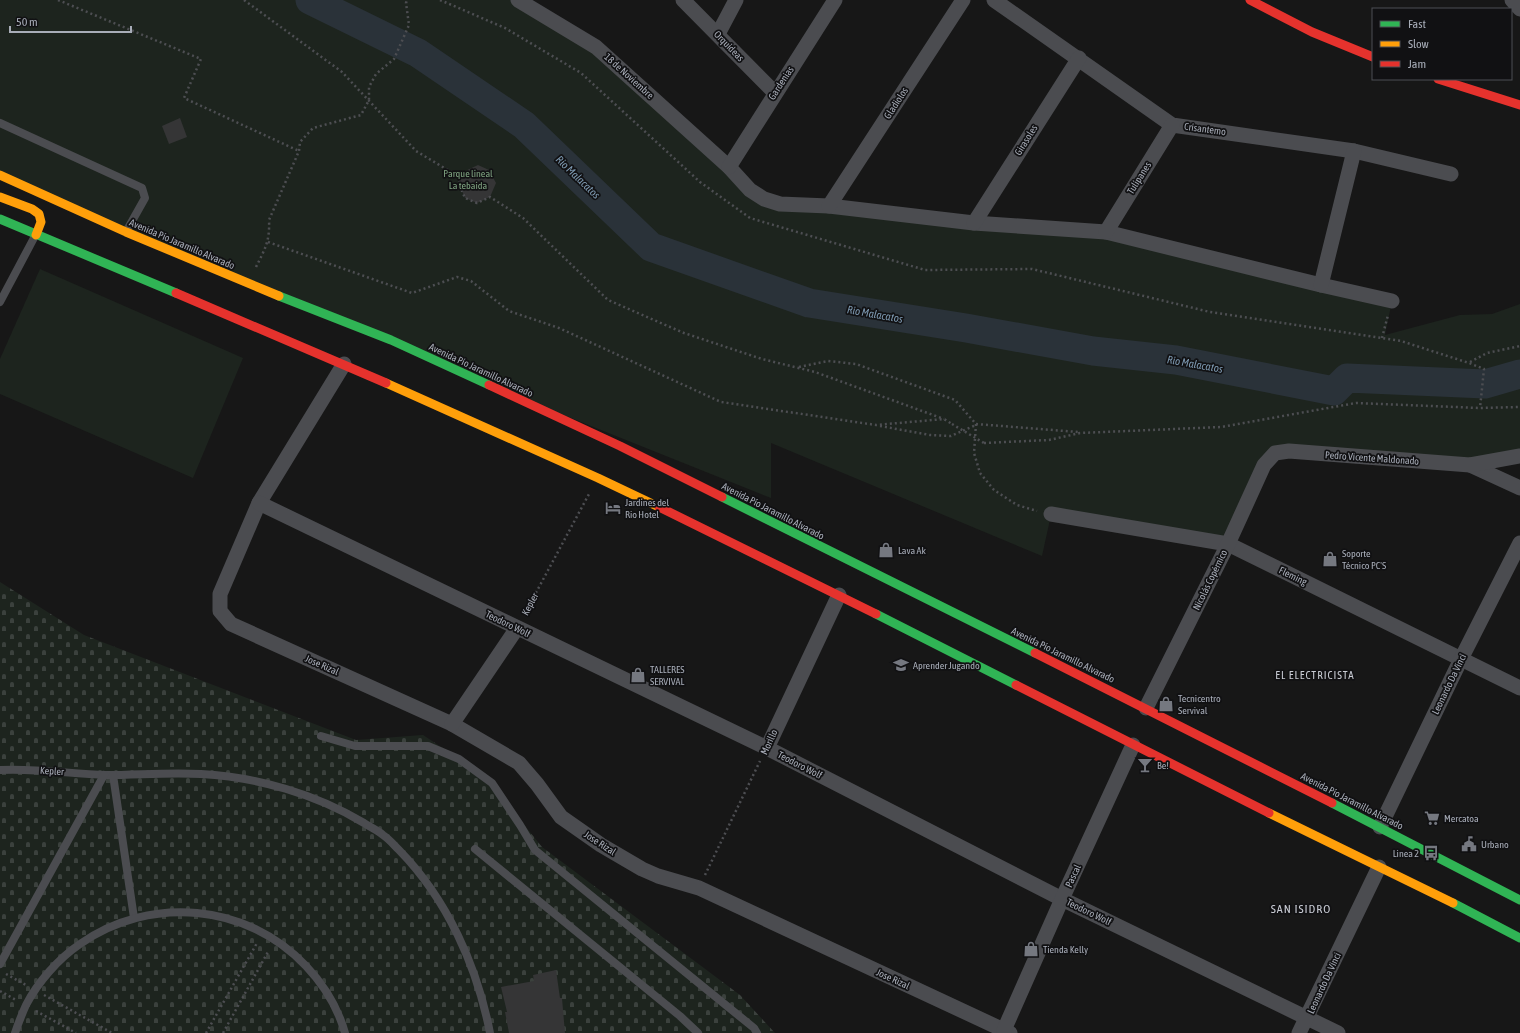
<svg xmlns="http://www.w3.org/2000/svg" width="1520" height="1033" viewBox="0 0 1520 1033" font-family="'Asap Condensed',sans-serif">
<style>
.green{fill:#1d241e}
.cemetery{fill:url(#cemetery-stones)}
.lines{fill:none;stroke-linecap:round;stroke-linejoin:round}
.river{stroke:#2a3239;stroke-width:29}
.building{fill:#353536}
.path{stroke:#4d4e52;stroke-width:2.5;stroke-dasharray:2 3;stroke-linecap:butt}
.lane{stroke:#4b4c50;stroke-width:8}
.street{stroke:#4b4c50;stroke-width:15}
.fast{stroke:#30b455;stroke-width:9}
.slow{stroke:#ff9f0a;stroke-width:9}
.jam{stroke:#e5322d;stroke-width:9}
.path-bridge{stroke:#4d4e52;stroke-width:2.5;stroke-dasharray:2 3;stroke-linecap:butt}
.labels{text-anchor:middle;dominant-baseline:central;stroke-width:3.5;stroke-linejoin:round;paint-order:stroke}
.street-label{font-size:10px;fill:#a8adb8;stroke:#111113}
.park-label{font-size:10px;fill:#7fa381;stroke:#111113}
.poi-label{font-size:10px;fill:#a8adb8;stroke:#111113;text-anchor:start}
.water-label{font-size:11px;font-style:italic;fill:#7f9bb3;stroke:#111113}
.neighbourhood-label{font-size:11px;letter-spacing:1px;fill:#c9ccd4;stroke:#111113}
.quarter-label{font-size:12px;letter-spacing:1px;fill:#c9ccd4;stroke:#111113}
</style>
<defs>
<pattern id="cemetery-stones" width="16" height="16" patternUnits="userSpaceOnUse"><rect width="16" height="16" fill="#1d241e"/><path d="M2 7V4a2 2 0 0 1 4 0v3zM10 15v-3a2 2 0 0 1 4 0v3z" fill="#3b413d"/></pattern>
</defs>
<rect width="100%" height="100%" fill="#171717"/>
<g class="green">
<polygon points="0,0 518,0 596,47 764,199 1106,232 1392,301 1385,335 1460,315 1492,314 1520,304 1520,452 1470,465 1275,453 1228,544 1051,515 1042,556 771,443 771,498 486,384 0,175"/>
<polygon points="40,269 243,358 193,478 0,394 0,359"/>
</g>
<polygon class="cemetery" points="0,582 84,635 356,740 423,735 485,776 542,847 740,995 775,1033 0,1033"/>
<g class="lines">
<polyline class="river" points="310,0 418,53 524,125 651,247 809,303 966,328 1093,351 1176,360 1334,391 1347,378 1485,384 1520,374"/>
</g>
<g class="building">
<polygon points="180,118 187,137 169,144 162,126"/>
<polygon points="478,165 489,170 496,183 490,197 477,203 465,198 459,184 463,172"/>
<polygon points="556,970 560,998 562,998 565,1033 509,1033 505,1012 507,1012 501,987 534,981 533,975"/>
</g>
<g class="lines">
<g class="path">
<polyline points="58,0 201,59 184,98 299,151"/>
<polyline points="244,0 342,72 416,151 461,178 459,184 465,198 477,203 490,197 523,218 608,300 684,333 762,359 815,372 944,419"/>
<polyline points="440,0 505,28 581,73 700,182 750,218 925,270 1032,269 1210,312 1401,341 1469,363 1484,369 1480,408"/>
<polyline points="268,242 412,293 457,277 471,281 509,311 559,328 721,402 876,425 944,419 952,424"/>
<path d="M256,267C265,249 270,241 269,220L299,151L300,142L313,128L361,115L369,100V87L376,74L394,59L409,25L406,3L407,0"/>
<polyline points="1382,338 1388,315"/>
<polyline points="1470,362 1487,353 1520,346"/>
<polyline points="799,367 828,361 856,364 955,400 976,424 1078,432"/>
<polyline points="976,424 974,453 980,473 994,490 1017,505 1037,511"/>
<polyline points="880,426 930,435 951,436 976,425"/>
<polyline points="984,443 1049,440 1080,433 1221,427 1356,403 1480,408 1520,407"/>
<polyline points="524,615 589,494"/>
<polyline points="705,875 760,761"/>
<polyline points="6,974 26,985"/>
<polyline points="0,991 16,1000"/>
<polyline points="44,995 112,1033"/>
<polyline points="36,1011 76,1033"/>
<polyline points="206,1033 257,943"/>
<polyline points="223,1033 269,950"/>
</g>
<g class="lane">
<polyline points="0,123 142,188 145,198 127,230"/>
<polyline points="0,302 35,236"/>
<polyline points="321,736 355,746 428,746 459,759 492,783 520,825 535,850 754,1028 757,1033"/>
<path d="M0,770C36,768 71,774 106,775C138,775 170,772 201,774C257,777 316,794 364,823C370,827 377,830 383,835C389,839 394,845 399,850C447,899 477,966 490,1033"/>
<polyline points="113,775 134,918"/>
<polyline points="475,849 680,1016 698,1033"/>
<polyline points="0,964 104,775"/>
<path d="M15,1033C18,1024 22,1014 26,1005C38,982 58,959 80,944C150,895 247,903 306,966C324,985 338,1008 345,1033"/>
</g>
<g class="street">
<polyline points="518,0 596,47 729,167 750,190 764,199 780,204 829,206 974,223 1106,232 1321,285 1392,301"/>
<polyline points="683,0 775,93"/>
<polyline points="994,0 1172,125 1354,151 1451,174"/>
<polyline points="1512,0 1520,9"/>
<polyline points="718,34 736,0"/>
<polyline points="729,167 835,0"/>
<polyline points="829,206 963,0"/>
<polyline points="974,223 1079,58"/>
<polyline points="1106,232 1172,125"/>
<polyline points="1321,285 1354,151"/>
<polyline points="344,364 259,503 220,594 220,611 231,624 452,724 519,763 537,784 561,817 601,845 642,869 658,876 699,888 1010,1033"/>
<polyline points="1470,465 1520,488"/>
<polyline points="259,503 767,748 1062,899 1338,1033"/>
<polyline points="1051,514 1228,544 1520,688"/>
<polyline points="1146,708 1228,544 1264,465 1275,453 1289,451 1470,465 1520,456"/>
<polyline points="452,724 517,628"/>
<polyline points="767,748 839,595"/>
<polyline points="1380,827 1461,659 1520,543"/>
<polyline points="1004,1030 1062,899 1133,745"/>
<polyline points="1299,1033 1379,867"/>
</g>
<g class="fast">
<polyline points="0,219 176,293"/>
<polyline points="279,296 391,340 489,385"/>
<polyline points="722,497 1035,653"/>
<polyline points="876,614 1016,685"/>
<polyline points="1332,803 1520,900"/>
<polyline points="1453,903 1520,938"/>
</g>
<g class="slow">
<polyline points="0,175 126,232 279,296"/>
<polyline points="0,197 32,209 39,214 41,222 36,235"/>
<polyline points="386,383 598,478 659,507"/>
<polyline points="1269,813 1453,903"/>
</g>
<g class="jam">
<polyline points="1250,0 1312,32 1373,57"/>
<polyline points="1438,79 1520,105"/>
<polyline points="176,293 386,383"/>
<polyline points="489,385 620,446 722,497"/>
<polyline points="659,507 876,614"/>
<polyline points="1035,653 1332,803"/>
<polyline points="1016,685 1269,813"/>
</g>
<polyline class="path-bridge" points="952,424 984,443"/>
</g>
<defs>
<g id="hotel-bare" transform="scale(1.2)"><path d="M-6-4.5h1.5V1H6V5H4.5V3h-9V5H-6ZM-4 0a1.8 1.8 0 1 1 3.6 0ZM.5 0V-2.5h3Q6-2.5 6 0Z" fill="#757880" stroke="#111113" stroke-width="2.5" paint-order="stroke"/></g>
<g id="shop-bare" transform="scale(1.2)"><path d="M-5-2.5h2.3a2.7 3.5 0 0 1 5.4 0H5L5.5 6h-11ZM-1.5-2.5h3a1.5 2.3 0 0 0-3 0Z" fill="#757880" stroke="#111113" stroke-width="2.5" paint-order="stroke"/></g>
<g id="school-bare" transform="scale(1.2)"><path d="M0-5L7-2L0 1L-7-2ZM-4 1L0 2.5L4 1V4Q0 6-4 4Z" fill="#757880" stroke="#111113" stroke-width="2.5" paint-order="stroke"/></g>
<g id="bar-bare" transform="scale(1.2)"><path d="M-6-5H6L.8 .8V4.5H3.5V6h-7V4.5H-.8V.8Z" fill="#757880" stroke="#111113" stroke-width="2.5" paint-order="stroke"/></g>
<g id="supermarket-bare" transform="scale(1.2)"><path d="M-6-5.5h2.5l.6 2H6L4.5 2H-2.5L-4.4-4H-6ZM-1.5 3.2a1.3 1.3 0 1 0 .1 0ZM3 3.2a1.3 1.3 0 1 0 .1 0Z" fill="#757880" stroke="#111113" stroke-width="2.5" paint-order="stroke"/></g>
<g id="civic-bare" transform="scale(1.2)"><path d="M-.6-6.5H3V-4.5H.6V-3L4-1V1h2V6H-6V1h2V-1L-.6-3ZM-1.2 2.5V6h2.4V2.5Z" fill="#757880" stroke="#111113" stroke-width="2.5" paint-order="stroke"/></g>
<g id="bus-bare" transform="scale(1.2)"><path d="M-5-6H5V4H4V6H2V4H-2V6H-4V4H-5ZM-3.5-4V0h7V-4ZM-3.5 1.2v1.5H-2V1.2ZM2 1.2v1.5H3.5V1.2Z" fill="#757880" stroke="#111113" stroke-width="2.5" paint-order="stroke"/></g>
</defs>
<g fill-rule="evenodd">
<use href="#hotel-bare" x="613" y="508"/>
<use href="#shop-bare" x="886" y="550"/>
<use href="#shop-bare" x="1330" y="559"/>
<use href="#school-bare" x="901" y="665"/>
<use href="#shop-bare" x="638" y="675"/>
<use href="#shop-bare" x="1166" y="704"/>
<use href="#bar-bare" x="1145" y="765"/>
<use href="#supermarket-bare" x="1432" y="818"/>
<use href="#civic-bare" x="1469" y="844"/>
<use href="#bus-bare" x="1431" y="853"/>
<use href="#shop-bare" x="1031" y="949"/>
</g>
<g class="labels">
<g class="street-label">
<text transform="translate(729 46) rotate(46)">Orquideas</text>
<text transform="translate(629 76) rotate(42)">18 de Noviembre</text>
<text transform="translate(781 83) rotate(-57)">Gardenias</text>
<text transform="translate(896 103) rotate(-57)">Gladiolos</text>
<text transform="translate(1205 129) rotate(8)">Crisantemo</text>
<text transform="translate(1026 140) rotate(-58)">Girasoles</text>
<text transform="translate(1139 178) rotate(-58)">Tulipanes</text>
<text transform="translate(182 244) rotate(23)">Avenida Pío Jaramillo Alvarado</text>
<text transform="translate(481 370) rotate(25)">Avenida Pío Jaramillo Alvarado</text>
<text transform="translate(1372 458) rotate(4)">Pedro Vicente Maldonado</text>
<text transform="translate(773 511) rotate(27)">Avenida Pío Jaramillo Alvarado</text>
<text transform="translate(1293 576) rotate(26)">Fleming</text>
<text transform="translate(1210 580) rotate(-64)">Nicolás Copérnico</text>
<text transform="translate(530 604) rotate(-62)">Kepler</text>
<text transform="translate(508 624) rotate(26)">Teodoro Wolf</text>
<text transform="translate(1063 655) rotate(26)">Avenida Pío Jaramillo Alvarado</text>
<text transform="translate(322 665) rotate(24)">Jose Rizal</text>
<text transform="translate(1449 684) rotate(-64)">Leonardo Da Vinci</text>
<text transform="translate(769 742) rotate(-65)">Morillo</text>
<text transform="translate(800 765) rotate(27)">Teodoro Wolf</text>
<text transform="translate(52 771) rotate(4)">Kepler</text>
<text transform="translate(1352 801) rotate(27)">Avenida Pío Jaramillo Alvarado</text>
<text transform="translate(600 843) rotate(33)">Jose Rizal</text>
<text transform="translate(1073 876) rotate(-65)">Pascal</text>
<text transform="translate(1089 912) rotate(26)">Teodoro Wolf</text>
<text transform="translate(893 979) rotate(25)">Jose Rizal</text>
<text transform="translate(1324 983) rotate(-65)">Leonardo Da Vinci</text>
</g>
<g class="park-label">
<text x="468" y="173">Parque lineal<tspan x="468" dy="12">La tebaida</tspan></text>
</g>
<g class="poi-label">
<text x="625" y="502">Jardines del<tspan x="625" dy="12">Rio Hotel</tspan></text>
<text x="898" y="550">Lava Ak</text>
<text x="1342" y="553">Soporte<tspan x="1342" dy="12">Técnico PC'S</tspan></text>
<text x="913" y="665">Aprender Jugando</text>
<text x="650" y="669">TALLERES<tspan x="650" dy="12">SERVIVAL</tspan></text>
<text x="1178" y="698">Tecnicentro<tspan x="1178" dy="12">Servival</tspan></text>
<text x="1157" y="765">Be!</text>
<text x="1444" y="818">Mercatoa</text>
<text x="1481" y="844">Urbano</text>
<text x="1419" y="853" text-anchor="end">Linea 2</text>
<text x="1043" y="949">Tienda Kelly</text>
</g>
<g class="water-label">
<text transform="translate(578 177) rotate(44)">Rio Malacatos</text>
<text transform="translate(875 314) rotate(10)">Rio Malacatos</text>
<text transform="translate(1195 364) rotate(10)">Rio Malacatos</text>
</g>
<g class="neighbourhood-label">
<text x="1315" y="675">EL ELECTRICISTA</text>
</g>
<g class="quarter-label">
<text x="1301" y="909">SAN ISIDRO</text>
</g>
</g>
<rect x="1372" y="8" width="140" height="72" fill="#111113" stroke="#4d4f55"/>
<rect x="1380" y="21" width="20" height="6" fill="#30b455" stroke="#4d4f55"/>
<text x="1408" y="28" font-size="12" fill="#a8adb8">Fast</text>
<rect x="1380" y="41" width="20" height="6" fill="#ff9f0a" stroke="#4d4f55"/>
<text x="1408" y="48" font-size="12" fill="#a8adb8">Slow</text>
<rect x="1380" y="61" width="20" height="6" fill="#e5322d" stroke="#4d4f55"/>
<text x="1408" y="68" font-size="12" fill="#a8adb8">Jam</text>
<path d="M10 26v6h121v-6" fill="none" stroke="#a8adb8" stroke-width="2"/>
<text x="16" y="26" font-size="12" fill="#a8adb8" stroke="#111113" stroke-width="3" paint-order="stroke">50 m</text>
</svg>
